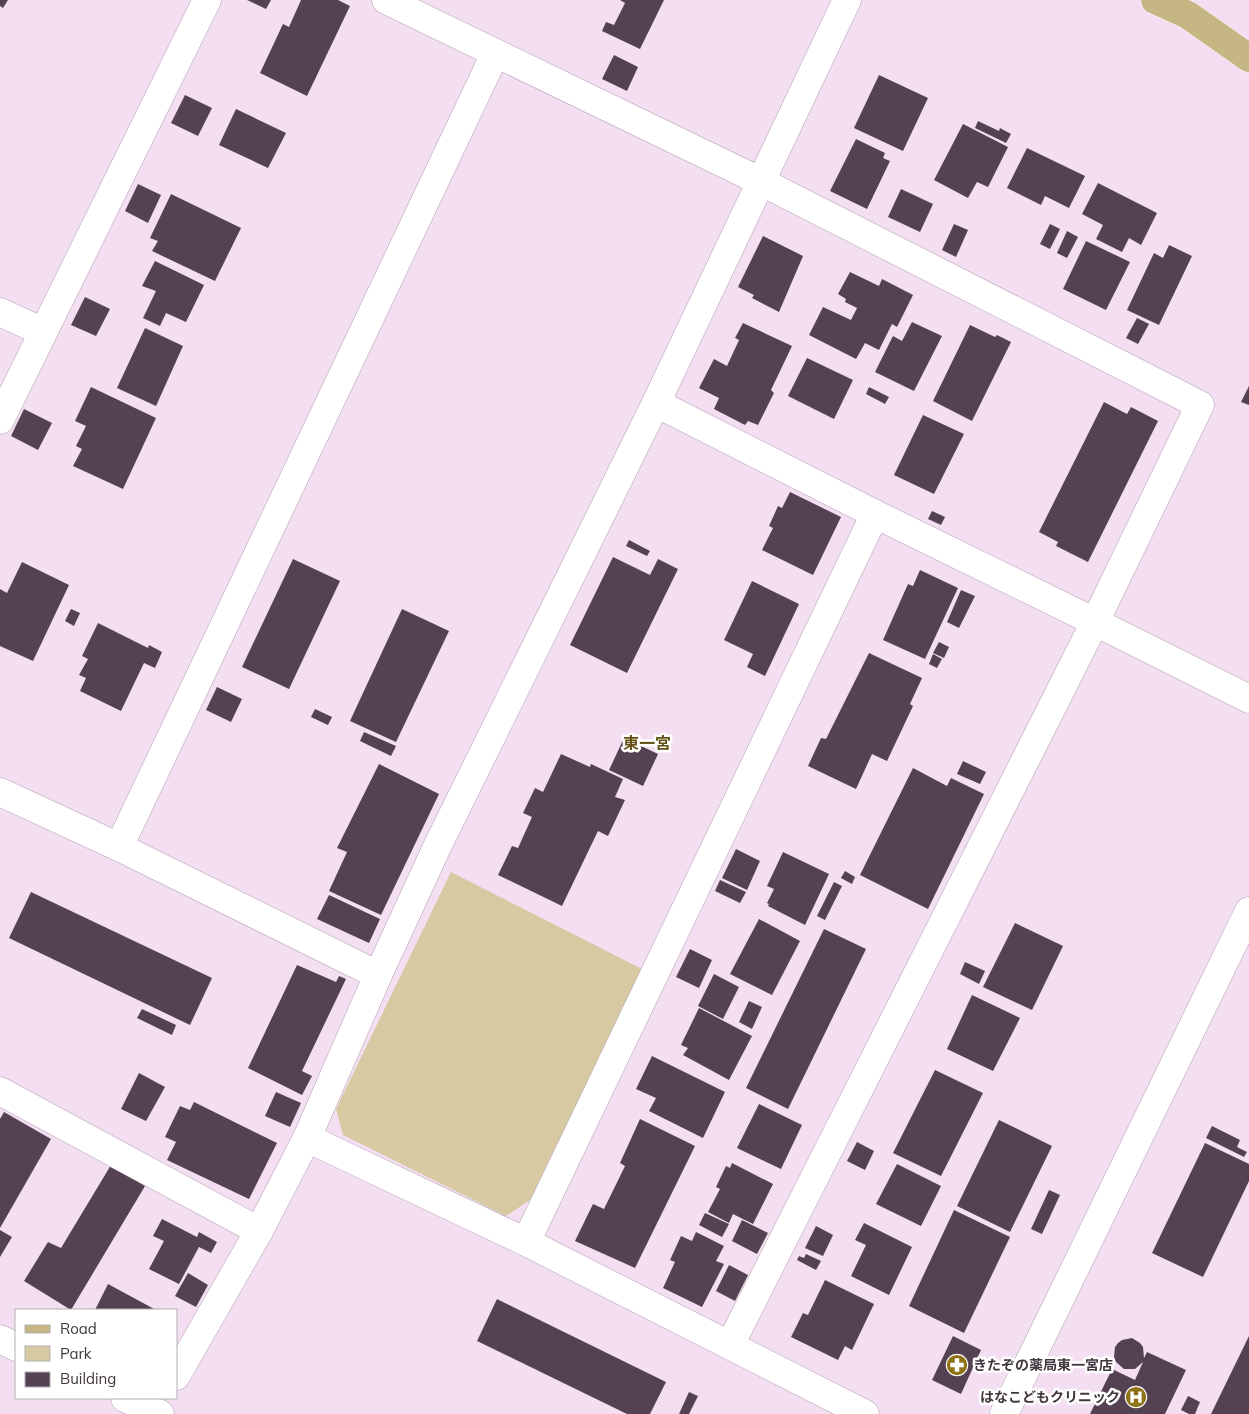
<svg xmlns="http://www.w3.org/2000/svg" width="1249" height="1414" viewBox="0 0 1249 1414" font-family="Mulish,'Noto Sans JP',sans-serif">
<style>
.green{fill:#d7c9a2}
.building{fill:#544253}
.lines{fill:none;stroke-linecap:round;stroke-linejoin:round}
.minor-casing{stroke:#b4a0b3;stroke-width:29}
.tertiary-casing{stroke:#b4a0b3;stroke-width:29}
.primary-casing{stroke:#fff;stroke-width:29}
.minor{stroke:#fff;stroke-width:28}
.tertiary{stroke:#fff;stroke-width:28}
.primary{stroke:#c6b684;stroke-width:28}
.labels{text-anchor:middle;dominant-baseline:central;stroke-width:5;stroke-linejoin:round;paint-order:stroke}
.poi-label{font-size:14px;font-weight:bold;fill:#40373f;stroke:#fff;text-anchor:start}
.quarter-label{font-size:16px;font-weight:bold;fill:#645115;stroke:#fff}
</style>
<rect width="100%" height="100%" fill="#f4def2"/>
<polygon class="green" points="451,872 642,969 530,1200 506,1216 343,1135 336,1109"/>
<g class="building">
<polygon points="0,0 8,0 3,8 0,6"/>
<polygon points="247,0 271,0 266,9"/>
<polygon points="301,0 338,0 350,6 307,96 260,73 283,24 289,27"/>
<polygon points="620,0 664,0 640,49 602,31 606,22 614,25 625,3"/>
<polygon points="614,55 638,67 627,91 602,79"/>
<polygon points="879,75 928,98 903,151 854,128"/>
<polygon points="185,95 212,108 198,136 171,123"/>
<polygon points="236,109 286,133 268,168 219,145"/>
<polygon points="978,121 999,131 1000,128 1011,134 1006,143 975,128"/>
<polygon points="963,124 1008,147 988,187 977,182 968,198 934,180"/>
<polygon points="856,139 885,153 883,158 890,161 867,209 830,191"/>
<polygon points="1027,148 1085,176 1069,208 1045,196 1041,205 1007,188"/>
<polygon points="1098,183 1157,213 1141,245 1129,238 1122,252 1096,239 1103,225 1082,214"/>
<polygon points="138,184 161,195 148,223 125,211"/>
<polygon points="901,189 933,204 920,232 888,217"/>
<polygon points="171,194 241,228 215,281 152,251 158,241 150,238"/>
<polygon points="954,224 968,230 956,257 942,250"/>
<polygon points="1050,224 1060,229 1050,249 1040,244"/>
<polygon points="1067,231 1078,237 1067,258 1057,253"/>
<polygon points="763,236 803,256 779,312 752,298 754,295 738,287"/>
<polygon points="1086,241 1130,262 1106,310 1063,289"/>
<polygon points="1169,245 1192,256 1159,325 1127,310 1154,253 1163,258"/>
<polygon points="155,261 204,285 186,322 166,313 160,326 143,318 156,291 142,286"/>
<polygon points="850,272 879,286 882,279 913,295 897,327 892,324 879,350 865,343 856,359 809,335 823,307 851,320 857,308 845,302 846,299 838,294"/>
<polygon points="85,297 110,309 96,336 71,325"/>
<polygon points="1137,318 1149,324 1138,344 1126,338"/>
<polygon points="912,322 942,336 914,391 875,372 893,336 902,341"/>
<polygon points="743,323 792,346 771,390 774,393 758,425 748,421 745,425 714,409 719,398 699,388 714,359 727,366 739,340 735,338"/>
<polygon points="970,325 995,337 997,335 1011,342 972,421 933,401"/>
<polygon points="145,328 183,346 156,406 117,388"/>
<polygon points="807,358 853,380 834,419 788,396"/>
<polygon points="1249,386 1249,405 1241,402"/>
<polygon points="91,387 156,418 123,489 73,466 82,449 76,446 86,426 75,421"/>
<polygon points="869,387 889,397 885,404 866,394"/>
<polygon points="1104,402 1127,414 1131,407 1158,421 1088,562 1056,546 1058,542 1039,532"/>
<polygon points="24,409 52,423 38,450 11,436"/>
<polygon points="923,415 964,434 934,494 894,475"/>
<polygon points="790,492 841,517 813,575 762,550 773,528 769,526 778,506 782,508"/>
<polygon points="932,511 945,517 941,525 928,519"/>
<polygon points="629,540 650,551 647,556 626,546"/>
<polygon points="613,557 650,575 658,559 678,569 627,673 570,645"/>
<polygon points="293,559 340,581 289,689 242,667"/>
<polygon points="22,562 69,585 33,661 0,646 0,589 7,593"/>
<polygon points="920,570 958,588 925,659 883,640 908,584 913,586"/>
<polygon points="752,581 799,604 765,676 747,667 753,654 724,640"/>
<polygon points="961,590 975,596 959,628 947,622"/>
<polygon points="71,609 80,613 74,626 65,621"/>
<polygon points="402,609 449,631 396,742 350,721"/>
<polygon points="98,623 148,648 149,645 162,652 155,668 144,663 121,711 80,691 86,678 79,675 88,659 82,656"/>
<polygon points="939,642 949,647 944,658 933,653"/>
<polygon points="869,653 922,678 910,704 913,706 887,761 872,754 856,789 808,766 821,738 826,739"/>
<polygon points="933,654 942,659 937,668 929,664"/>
<polygon points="217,687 242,699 231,722 206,710"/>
<polygon points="315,709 332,717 328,725 311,717"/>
<polygon points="364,732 396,746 391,756 360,741"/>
<polygon points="624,738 658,754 643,786 609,770"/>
<polygon points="561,754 590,767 591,764 623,779 615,797 625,800 608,836 598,831 562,906 498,875 512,846 518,848 532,817 523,813 535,788 543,792"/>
<polygon points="963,761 986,772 980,784 957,774"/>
<polygon points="379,764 439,794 381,915 329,891 347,852 337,848"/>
<polygon points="913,768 947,786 951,778 984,794 928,909 860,875"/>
<polygon points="736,849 760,861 747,890 722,878"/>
<polygon points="783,852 829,874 805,925 768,906 769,904 767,903 774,889 767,886"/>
<polygon points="845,871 855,877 852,884 841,878"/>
<polygon points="720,880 746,892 740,903 715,891"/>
<polygon points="834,882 842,886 825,920 817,916"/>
<polygon points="31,892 212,978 190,1025 9,938"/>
<polygon points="329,895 380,919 369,943 317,919"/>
<polygon points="759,919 800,941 772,995 730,974"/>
<polygon points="1015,923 1063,946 1032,1010 983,987"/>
<polygon points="824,929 866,949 788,1109 746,1088"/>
<polygon points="690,949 712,960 699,988 676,977"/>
<polygon points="965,962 985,971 979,984 960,974"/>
<polygon points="297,965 336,982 339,976 346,979 302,1071 312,1076 302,1095 248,1068"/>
<polygon points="714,974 739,987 723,1019 698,1006"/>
<polygon points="972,995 1020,1018 993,1071 947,1049"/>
<polygon points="749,1001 762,1007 752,1029 739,1022"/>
<polygon points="699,1008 752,1036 729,1080 683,1055 688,1048 681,1045"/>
<polygon points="142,1009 176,1025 172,1035 137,1018"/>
<polygon points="652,1056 725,1092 703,1138 649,1111 656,1098 636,1089"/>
<polygon points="935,1070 983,1093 941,1176 893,1153"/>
<polygon points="139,1073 165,1087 146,1121 121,1109"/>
<polygon points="276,1092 301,1103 290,1127 265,1116"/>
<polygon points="194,1102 277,1143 249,1199 167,1160 176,1142 165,1137 180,1106 190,1110"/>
<polygon points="759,1104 802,1125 781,1169 737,1148"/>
<polygon points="4,1112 51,1139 0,1228 0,1119"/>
<polygon points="640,1119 695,1146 635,1268 575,1241 593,1204 604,1209 625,1166 620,1163"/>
<polygon points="999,1120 1052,1146 1010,1232 957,1206"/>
<polygon points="1212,1126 1240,1140 1237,1147 1247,1152 1244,1157 1206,1138"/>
<polygon points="857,1142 874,1151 865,1170 847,1161"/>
<polygon points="1205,1143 1249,1164 1249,1181 1203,1277 1152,1253"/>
<polygon points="732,1163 773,1184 753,1224 733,1214 729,1223 708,1212 720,1189 716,1187 726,1166 730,1168"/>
<polygon points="897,1164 941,1186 921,1226 876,1204"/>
<polygon points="111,1165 145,1186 71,1310 24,1281 48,1242 61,1248"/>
<polygon points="1049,1190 1060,1195 1042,1234 1031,1229"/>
<polygon points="954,1210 1010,1237 964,1333 909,1306"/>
<polygon points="705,1213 729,1224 722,1237 699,1225"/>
<polygon points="162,1219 197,1237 199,1232 217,1242 211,1253 199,1247 179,1284 149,1269 164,1241 153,1236"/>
<polygon points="742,1220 768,1233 757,1254 732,1241"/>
<polygon points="864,1223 912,1247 889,1295 851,1276 866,1245 855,1240"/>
<polygon points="816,1226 833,1235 823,1256 805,1248"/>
<polygon points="0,1230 12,1237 0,1257"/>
<polygon points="696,1232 724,1246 716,1261 724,1264 702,1307 663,1288 675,1262 670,1260 681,1236 692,1241"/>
<polygon points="806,1254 821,1261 816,1270 797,1260 799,1256 804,1258"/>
<polygon points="729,1265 748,1275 735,1301 716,1291"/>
<polygon points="188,1273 208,1285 196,1307 175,1296"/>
<polygon points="825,1280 874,1304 852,1350 845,1346 838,1360 791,1337 803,1313 808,1315"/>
<polygon points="108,1284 156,1310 95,1310"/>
<polygon points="497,1299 666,1382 650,1414 627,1414 477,1341"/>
<polygon points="953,1336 981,1350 961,1394 932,1380"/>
<polygon points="1249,1336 1249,1414 1211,1414"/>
<polygon points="1132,1338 1140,1343 1143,1347 1144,1358 1147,1352 1186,1370 1165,1414 1090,1414 1112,1369 1135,1380 1143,1362 1135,1369 1124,1369 1116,1362 1114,1357 1115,1347 1118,1343 1122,1340"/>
<polygon points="689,1392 698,1396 689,1414 679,1414"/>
<polygon points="1188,1396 1200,1402 1195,1414 1189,1414 1181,1410"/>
</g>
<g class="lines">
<g class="minor-casing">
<g id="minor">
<polyline points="386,0 760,181 1200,405 1095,622 730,1345"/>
<polyline points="0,312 43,332"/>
<polyline points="656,403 875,514 1095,622 1249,699"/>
<polyline points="0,420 207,0"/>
<polyline points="0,792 119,847 378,975"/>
<polyline points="119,847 495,54"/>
<polyline points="0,1091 259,1231"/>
<polyline points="307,1138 526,1242 865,1414"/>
<polyline points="526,1242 875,514"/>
<polyline points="176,1376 259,1231 307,1138 378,975 437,847 656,403 847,0"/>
<polyline points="1004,1414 1249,911"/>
</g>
</g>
<g class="tertiary-casing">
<g id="tertiary">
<polyline points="0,1339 16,1347"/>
<polyline points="125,1398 160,1414"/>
</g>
</g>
<g class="primary-casing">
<polyline id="primary" points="1155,0 1188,15 1249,58"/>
</g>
<use href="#minor" class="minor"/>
<use href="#tertiary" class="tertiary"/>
<use href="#primary" class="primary"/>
</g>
<defs>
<g id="pharmacy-disc" transform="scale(1.125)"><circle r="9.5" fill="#8d7216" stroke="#fff"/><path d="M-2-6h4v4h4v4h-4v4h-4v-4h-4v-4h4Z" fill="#fff"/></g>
<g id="hospital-disc" transform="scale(1.125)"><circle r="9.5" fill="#8d7216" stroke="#fff"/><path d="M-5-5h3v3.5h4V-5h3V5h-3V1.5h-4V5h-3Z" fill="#fff"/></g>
</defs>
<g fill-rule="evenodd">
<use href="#pharmacy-disc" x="957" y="1365"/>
<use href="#hospital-disc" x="1136" y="1397"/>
</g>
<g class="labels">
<g class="poi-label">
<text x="973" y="1365">きたぞの薬局東一宮店</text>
<text x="1120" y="1397" text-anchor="end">はなこどもクリニック</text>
</g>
<g class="quarter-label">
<text x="647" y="743">東一宮</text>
</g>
</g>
<rect x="15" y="1309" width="162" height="90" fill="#ffffff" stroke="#b3afb2"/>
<rect x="25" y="1325" width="25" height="8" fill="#c6b684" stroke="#b3afb2"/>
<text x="60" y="1334" font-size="15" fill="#40373f">Road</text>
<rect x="25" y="1346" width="25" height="15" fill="#d7c9a2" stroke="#b3afb2"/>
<text x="60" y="1359" font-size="15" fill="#40373f">Park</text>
<rect x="25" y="1372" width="25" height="15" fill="#544253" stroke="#b3afb2"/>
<text x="60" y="1384" font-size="15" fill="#40373f">Building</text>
</svg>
